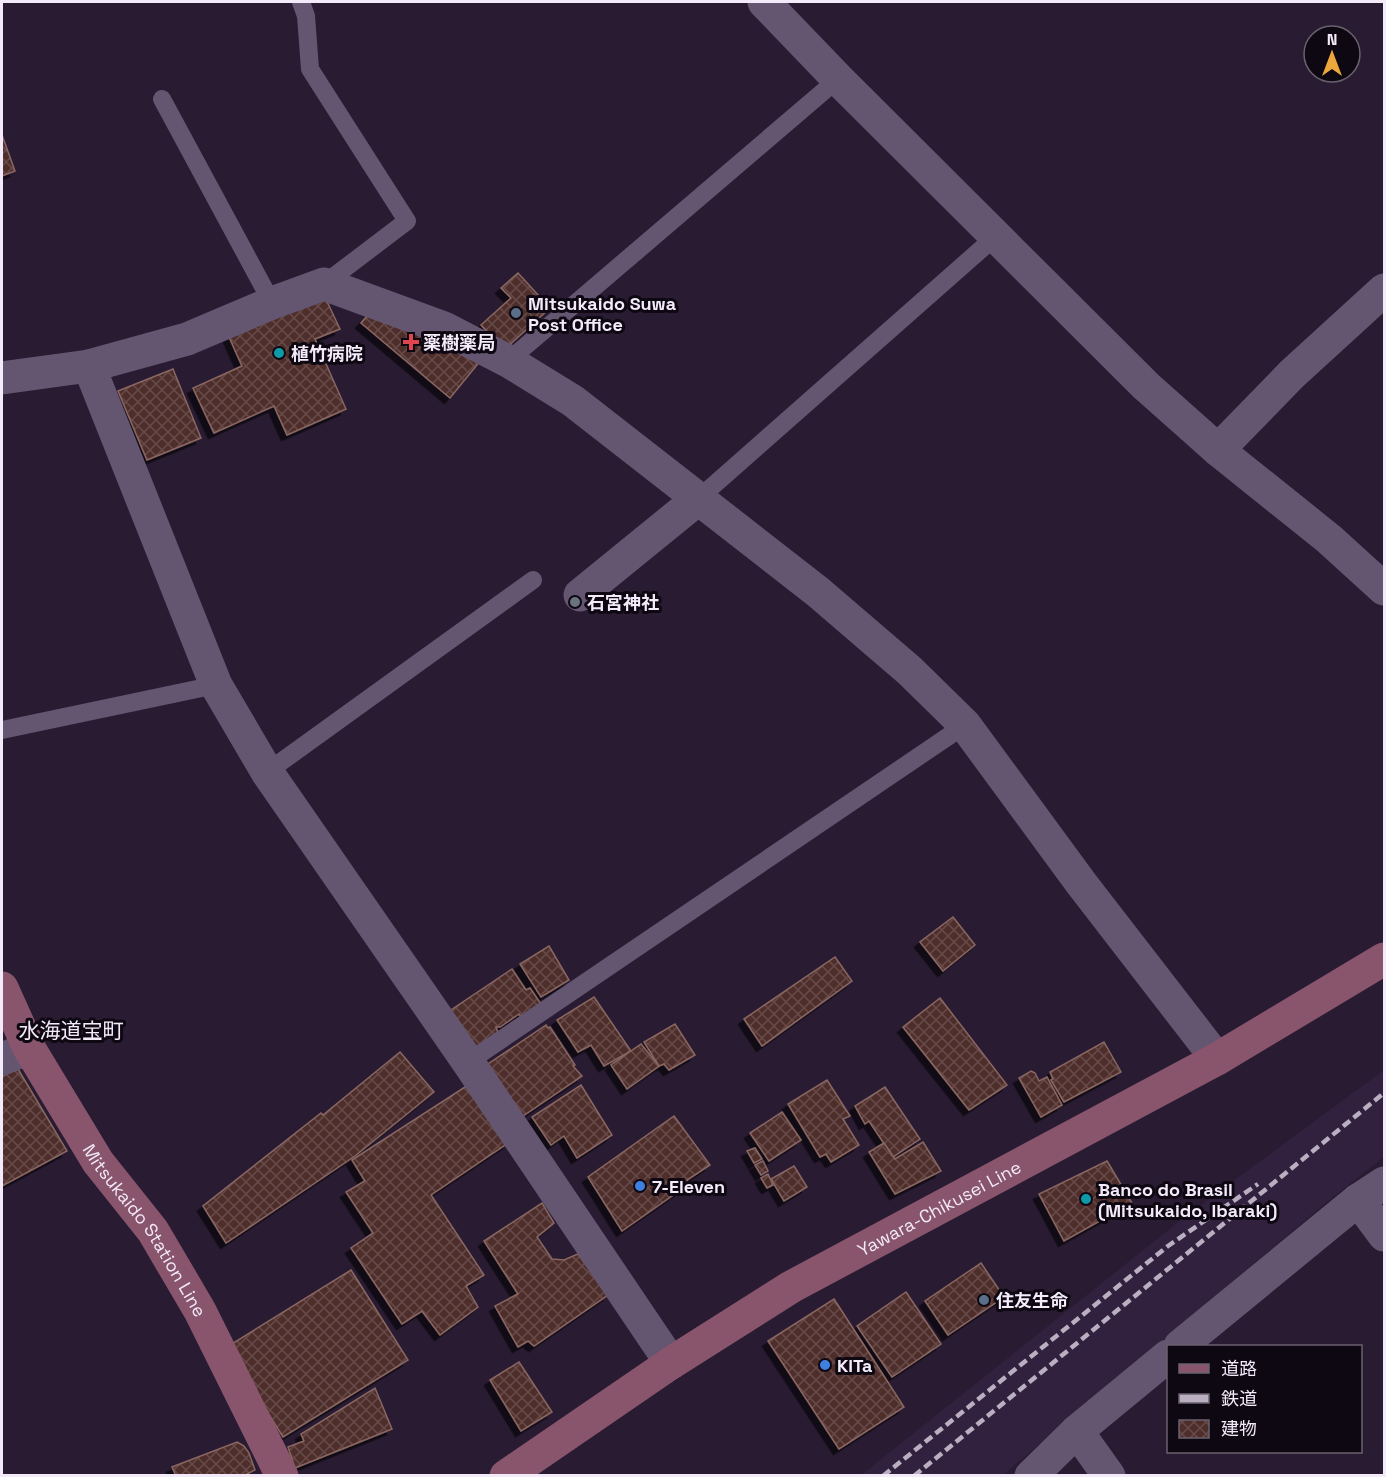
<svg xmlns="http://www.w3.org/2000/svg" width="1386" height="1477" viewBox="0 0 1386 1477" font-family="'Space Grotesk','Noto Sans JP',sans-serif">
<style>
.built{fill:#32213e}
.building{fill:url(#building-cross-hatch);stroke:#8a6762;stroke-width:1.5;filter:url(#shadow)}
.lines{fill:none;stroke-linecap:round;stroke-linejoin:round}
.service{stroke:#645570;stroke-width:18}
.minor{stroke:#645570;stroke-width:33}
.tertiary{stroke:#645570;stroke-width:33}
.secondary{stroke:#88556c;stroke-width:33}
.rail{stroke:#b9afc1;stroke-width:4.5;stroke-dasharray:9 4.5;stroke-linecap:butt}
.service-dot{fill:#5c6f8a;stroke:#0e0812;stroke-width:2}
.health-dot{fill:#e0444e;stroke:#0e0812;stroke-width:2}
.culture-dot{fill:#0f9aa8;stroke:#0e0812;stroke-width:2}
.worship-dot{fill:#6b7280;stroke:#0e0812;stroke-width:2}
.shop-dot{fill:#3f7fe0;stroke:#0e0812;stroke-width:2}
.labels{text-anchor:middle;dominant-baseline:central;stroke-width:6;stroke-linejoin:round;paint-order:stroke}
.poi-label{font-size:18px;font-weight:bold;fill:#f3eafa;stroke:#0e0812;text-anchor:start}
.street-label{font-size:18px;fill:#f3eafa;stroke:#0e0812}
.quarter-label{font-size:21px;fill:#f3eafa;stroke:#0e0812}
</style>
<defs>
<pattern id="building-cross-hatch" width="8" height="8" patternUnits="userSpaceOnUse" patternTransform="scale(1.5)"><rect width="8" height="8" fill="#4d2e2a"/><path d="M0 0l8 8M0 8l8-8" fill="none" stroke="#674c4a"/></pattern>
<filter id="shadow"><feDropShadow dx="-5.5" dy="5.5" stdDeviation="0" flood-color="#0009"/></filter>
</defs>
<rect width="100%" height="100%" fill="#291b32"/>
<polygon class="built" points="1384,1070 1384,1157 1328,1201 1003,1475 860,1476 1191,1212"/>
<g class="building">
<polygon points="2,135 15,171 2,176"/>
<polygon points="518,273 550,308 504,350 481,325 511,298 501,288"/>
<polygon points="324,295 340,329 315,339 346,409 287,435 274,406 214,433 193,388 242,366 229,337"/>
<polygon points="370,313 481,360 450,398 361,323"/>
<polygon points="173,369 201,438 147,460 118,391"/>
<polygon points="953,917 975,945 943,971 920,942"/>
<polygon points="549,946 569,980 541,997 520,964"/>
<polygon points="835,957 852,981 762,1046 744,1019"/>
<polygon points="512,969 526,990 530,988 541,1004 521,1017 519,1014 500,1027 496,1027 498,1033 472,1051 448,1012"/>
<polygon points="594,997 631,1051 604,1066 591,1045 578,1052 557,1020"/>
<polygon points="940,998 1007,1085 969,1110 903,1027"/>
<polygon points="675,1024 695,1055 669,1070 664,1064 659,1066 644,1042"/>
<polygon points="546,1025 548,1028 550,1027 575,1065 573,1066 582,1076 520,1118 485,1066"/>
<polygon points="1104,1042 1121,1072 1064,1102 1051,1080 1053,1079 1050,1072"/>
<polygon points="641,1044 659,1066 627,1089 611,1065"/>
<polygon points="400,1052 434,1092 355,1156 226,1243 203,1206 321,1113 323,1115"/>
<polygon points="18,1069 67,1151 2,1186 2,1076"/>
<polygon points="1031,1071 1035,1073 1039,1081 1047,1077 1062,1105 1041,1117 1019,1078"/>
<polygon points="827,1080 850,1116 843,1119 859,1145 831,1162 826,1154 820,1157 788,1104"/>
<polygon points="468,1085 508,1143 431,1195 484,1275 466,1286 478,1307 440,1335 422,1311 402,1324 351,1248 373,1233 346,1192 365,1181 352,1160"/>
<polygon points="581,1085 612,1135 577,1158 564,1136 551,1145 532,1117"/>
<polygon points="885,1087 920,1139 893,1157 869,1121 865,1124 855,1106"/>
<polygon points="782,1112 801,1140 769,1161 750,1133"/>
<polygon points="674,1116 710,1165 687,1180 689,1184 622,1231 588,1177"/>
<polygon points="923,1142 941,1171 895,1194 869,1152 884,1143 895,1159"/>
<polygon points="755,1148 762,1159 754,1163 747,1151"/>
<polygon points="763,1161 768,1171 761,1175 755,1165"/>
<polygon points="1107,1161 1132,1203 1064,1241 1039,1194"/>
<polygon points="794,1166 807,1187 784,1201 771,1179"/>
<polygon points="768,1174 773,1185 767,1188 761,1178"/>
<polygon points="542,1203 554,1223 537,1237 552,1259 564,1260 578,1254 608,1295 534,1346 528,1341 518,1347 495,1306 518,1294 484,1241"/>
<polygon points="981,1263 1004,1297 948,1335 925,1301"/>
<polygon points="351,1270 408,1360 283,1437 227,1347"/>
<polygon points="906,1292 941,1344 892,1377 857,1326"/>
<polygon points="834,1299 904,1407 839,1449 768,1341"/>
<polygon points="519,1362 552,1412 521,1431 490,1380"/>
<polygon points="375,1388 392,1429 295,1468 288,1447 304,1441 301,1434"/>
<polygon points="237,1442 244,1446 249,1453 255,1470 243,1476 176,1476 172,1467"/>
</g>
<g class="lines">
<g class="service">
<polyline points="301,2 306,16 310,69 407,221 324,284"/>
<polyline points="162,99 272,303"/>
<polyline points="508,361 838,79"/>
<polyline points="698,499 995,237"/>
<polyline points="2,730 216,685"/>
<polyline points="267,772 533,580"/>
<polyline points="468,1062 965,725"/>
</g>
<g class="minor">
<polyline points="89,366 216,685 267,772 468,1062 671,1363"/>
<polyline points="2,378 89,366 187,339 272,303 324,284 444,328 508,361 573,401 818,592 910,671 965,725 1081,883 1217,1059"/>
<polyline points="1218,450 1292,374 1384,290"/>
<polyline points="580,595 698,499"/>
<polyline points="2,1059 29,1048"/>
<polyline points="1358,1200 1384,1235"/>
<polyline points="1077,1431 1109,1476"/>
</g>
<g class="tertiary">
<polyline points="764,2 838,79 1146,386 1218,450 1329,539 1384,589"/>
<polyline points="1180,1346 1358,1200 1384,1183"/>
<polyline points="1031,1476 1077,1431 1168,1356"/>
</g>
<g class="secondary">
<path id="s1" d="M2,988L29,1048L98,1162L153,1231L200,1311L282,1476"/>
<path id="s2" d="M506,1476L671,1363L791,1287L1217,1059L1384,959"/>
</g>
<g class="rail">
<polyline points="883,1476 1168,1246 1258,1184"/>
<polyline points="914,1476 1384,1093"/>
</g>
</g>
<g class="service-dot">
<circle cx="516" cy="313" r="6"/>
<circle cx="984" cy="1300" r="6"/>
</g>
<path class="health-dot" d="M408 333h6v6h6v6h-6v6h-6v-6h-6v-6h6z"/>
<g class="culture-dot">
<circle cx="279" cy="353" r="6"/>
<circle cx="1086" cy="1199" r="6"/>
</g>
<circle class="worship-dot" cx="575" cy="602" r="6"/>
<g class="shop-dot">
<circle cx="640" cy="1186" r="6"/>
<circle cx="825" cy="1365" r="6"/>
</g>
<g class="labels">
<g class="poi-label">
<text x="528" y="303">Mitsukaido Suwa<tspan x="528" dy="21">Post Office</tspan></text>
<text x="423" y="342">薬樹薬局</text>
<text x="291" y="353">植竹病院</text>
<text x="587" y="602">石宮神社</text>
<text x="652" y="1186">7-Eleven</text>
<text x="1098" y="1189">Banco do Brasil<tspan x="1098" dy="21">(Mitsukaido, Ibaraki)</tspan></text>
<text x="996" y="1300">住友生命</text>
<text x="837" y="1365">KITa</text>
</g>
<g class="street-label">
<text stroke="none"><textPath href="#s2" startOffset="510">Yawara-Chikusei Line</textPath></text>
<text stroke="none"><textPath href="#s1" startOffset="282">Mitsukaido Station Line</textPath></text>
</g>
<g class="quarter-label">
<text x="71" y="1030">水海道宝町</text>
</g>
</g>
<rect width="1386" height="1477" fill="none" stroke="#f3eafa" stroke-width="6"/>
<rect x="1167" y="1345" width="195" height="108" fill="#0e0812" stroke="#6a626f" stroke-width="1.5"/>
<rect x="1179" y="1364" width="30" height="9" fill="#88556c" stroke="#6a626f" stroke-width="1.5"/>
<text x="1221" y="1375" font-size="18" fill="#f3eafa">道路</text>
<rect x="1179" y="1394" width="30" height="9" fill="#b9afc1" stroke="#6a626f" stroke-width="1.5"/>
<text x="1221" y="1405" font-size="18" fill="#f3eafa">鉄道</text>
<rect x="1179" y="1420" width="30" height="18" fill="url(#building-cross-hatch)" stroke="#6a626f" stroke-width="1.5"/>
<text x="1221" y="1435" font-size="18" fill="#f3eafa">建物</text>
<g transform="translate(1332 54)"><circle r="28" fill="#0e0812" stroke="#6a626f" stroke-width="1.5"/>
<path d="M0-4.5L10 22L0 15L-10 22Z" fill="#eda83b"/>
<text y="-9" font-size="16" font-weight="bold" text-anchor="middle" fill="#f3eafa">N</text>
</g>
</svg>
